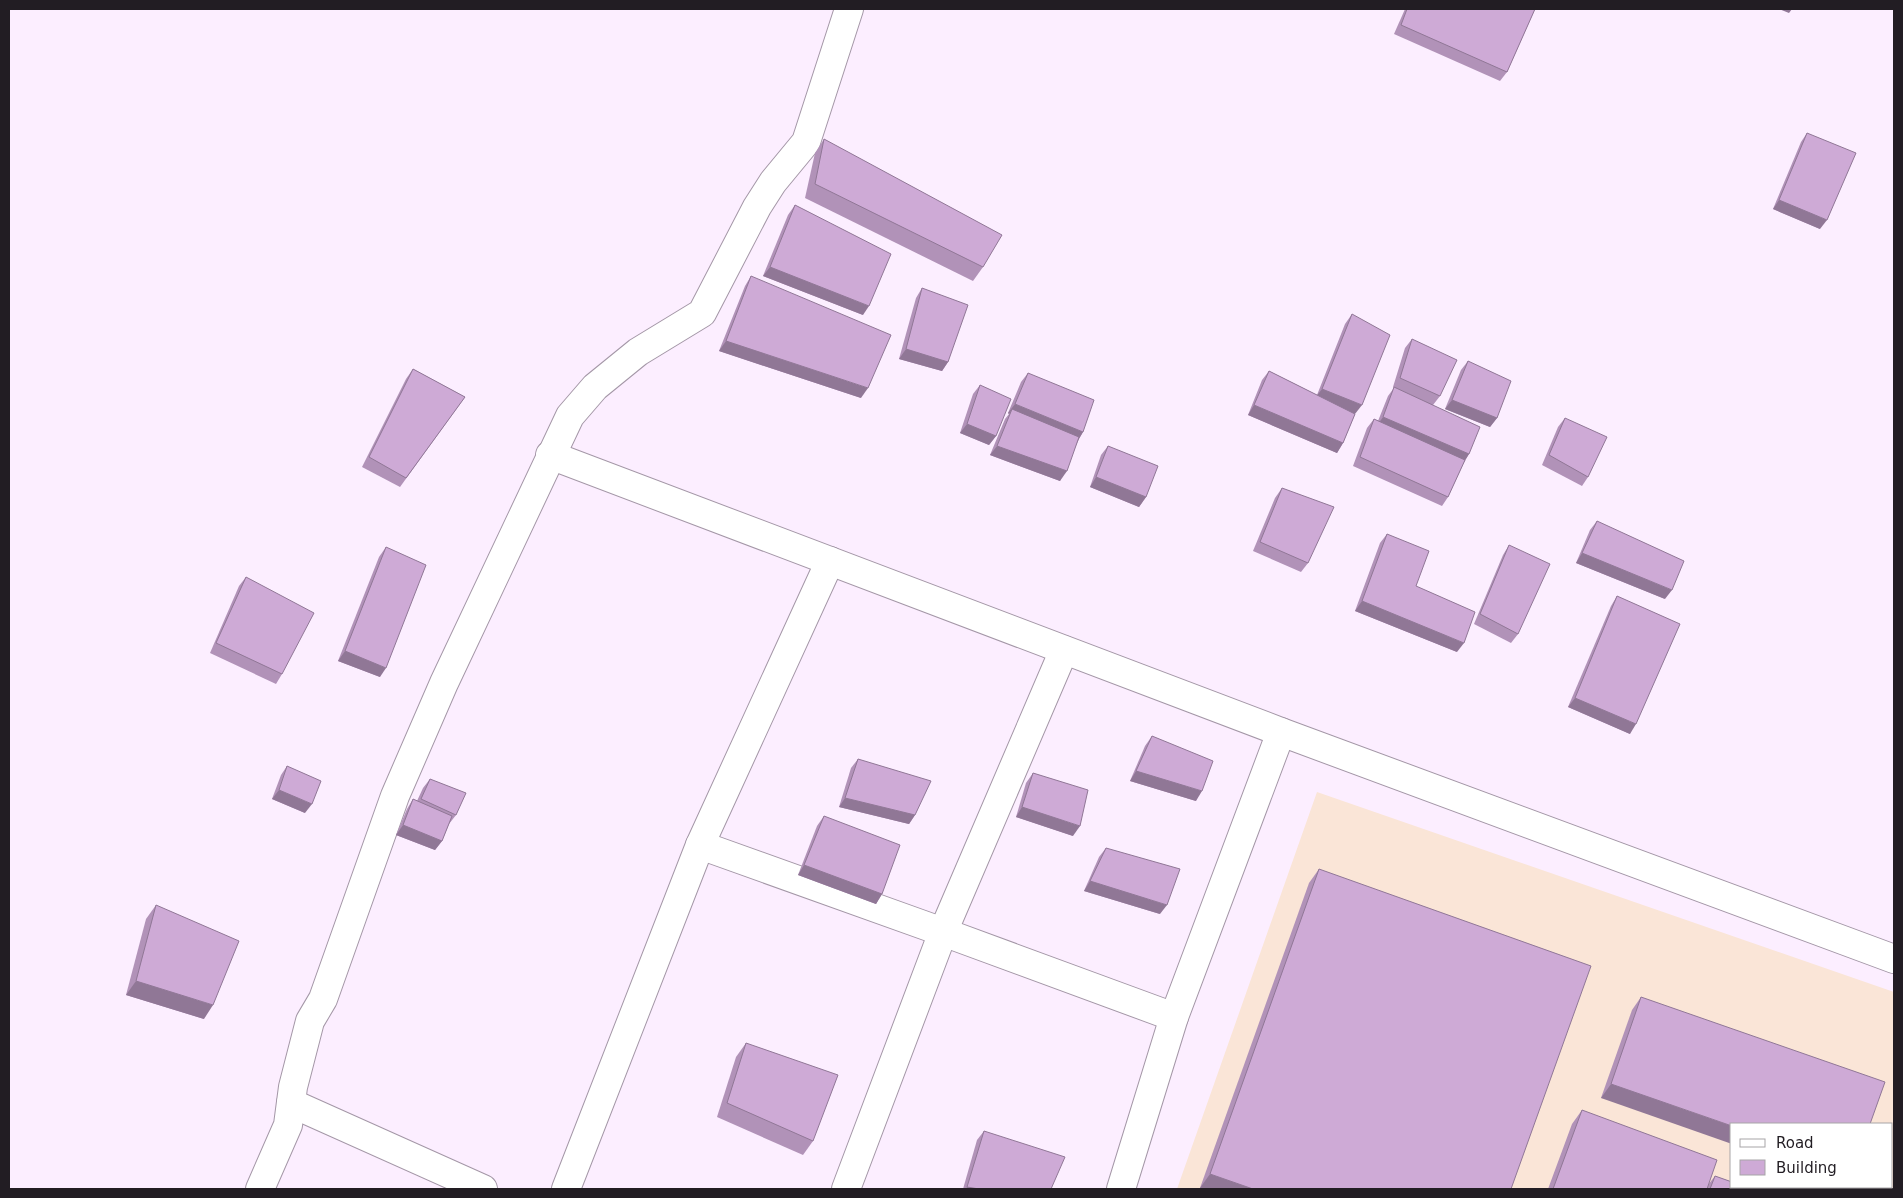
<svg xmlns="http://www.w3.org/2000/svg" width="1903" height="1198" viewBox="0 0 1903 1198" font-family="'DejaVu Sans',sans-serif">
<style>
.industrial{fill:#fae5d7;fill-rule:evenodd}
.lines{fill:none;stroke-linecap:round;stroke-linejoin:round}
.minor-casing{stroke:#a497a7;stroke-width:30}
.minor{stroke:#fff;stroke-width:28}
.wall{fill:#b192b8}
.shaded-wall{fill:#907796}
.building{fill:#ceaad6;stroke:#907796}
</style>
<rect width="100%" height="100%" fill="#fceeff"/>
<path class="industrial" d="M1317,792L1894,992V1189H1177ZM1732,1124H1892V1187H1732Z"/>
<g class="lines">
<g class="minor-casing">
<g id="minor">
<polyline points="550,455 1281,732 1894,959"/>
<polyline points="700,845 943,932 1174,1017"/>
<polyline points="291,1103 483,1189"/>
<polyline points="260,1189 288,1125 293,1087 310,1021 323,999 395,796 444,683 570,416 595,387 638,352 702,313 757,207 773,182 806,142 849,9"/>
<polyline points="566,1189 700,845 830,561"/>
<polyline points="846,1189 943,932 1064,650"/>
<polyline points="1121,1189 1174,1017 1281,732"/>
</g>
</g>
<use href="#minor" class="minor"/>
</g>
<g class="wall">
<polygon points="1405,9 1535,9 1507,72 1500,81 1394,34"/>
<polygon points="1807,133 1820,229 1773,209 1801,142"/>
<polygon points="824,139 983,267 973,281 805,198 815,153"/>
<polygon points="795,205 863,315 763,276 788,215"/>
<polygon points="751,276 861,398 719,351 745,286"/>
<polygon points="922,288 948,362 942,371 899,359 916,298"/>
<polygon points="1352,314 1355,414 1343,443 1337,453 1248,415 1262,380 1269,371 1317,395 1345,324"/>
<polygon points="1412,339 1440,396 1433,405 1469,454 1465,460 1448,497 1442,506 1353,466 1367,428 1374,419 1378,421 1388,396 1394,388 1393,387 1405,348"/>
<polygon points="1468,361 1497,418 1490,427 1445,409 1461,370"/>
<polygon points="413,369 465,397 400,487 362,467 406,379"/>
<polygon points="1028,373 1083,432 1079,439 1060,481 990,455 1005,419 1009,414 1008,413 1021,382"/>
<polygon points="980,385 996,436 989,445 960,433 973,394"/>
<polygon points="1565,418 1588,477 1582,486 1542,465 1558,427"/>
<polygon points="1108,446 1146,497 1139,507 1090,487 1101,455"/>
<polygon points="1282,488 1308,563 1301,572 1253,551 1275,498"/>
<polygon points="1597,521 1665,599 1576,563 1590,530"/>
<polygon points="1387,534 1416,586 1457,652 1355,611 1380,543"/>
<polygon points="1509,545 1518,634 1511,643 1474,624 1503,555"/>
<polygon points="386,547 380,677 338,661 379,557"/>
<polygon points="246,577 282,674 276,684 210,653 239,586"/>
<polygon points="1617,596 1630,734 1568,707 1611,606"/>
<polygon points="1152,736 1196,801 1130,781 1145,746"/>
<polygon points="858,759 915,815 909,824 839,807 851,768"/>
<polygon points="287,766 305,813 272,799 281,775"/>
<polygon points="1033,773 1073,836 1016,817 1026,783"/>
<polygon points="430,779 456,815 449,824 442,841 435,850 396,835 407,809 413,799 417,801 423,788"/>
<polygon points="824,816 882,894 876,904 798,875 817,826"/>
<polygon points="1106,848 1160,914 1084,891 1099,857"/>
<polygon points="1319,869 1511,1189 1200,1188 1309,883"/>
<polygon points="156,905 204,1019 126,995 146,919"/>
<polygon points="1641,997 1870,1124 1601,1098 1632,1010"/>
<polygon points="746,1043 813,1141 803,1155 717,1117 736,1057"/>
<polygon points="1582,1110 1708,1185 1715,1176 1752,1189 1548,1189 1572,1124"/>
<polygon points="984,1131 1051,1189 963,1189 977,1140"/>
</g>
<g class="shaded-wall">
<polygon points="1779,9 1792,9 1789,13"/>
<polygon points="1779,200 1827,220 1820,229 1773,209"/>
<polygon points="770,267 869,306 863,315 763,276"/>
<polygon points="726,341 868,388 861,398 719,351"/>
<polygon points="906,349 948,362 942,371 899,359"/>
<polygon points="1322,389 1362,405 1355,414 1315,398"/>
<polygon points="1452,400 1497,418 1490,427 1445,409"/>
<polygon points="1015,404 1083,432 1077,442 1012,409 1009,414 1008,413"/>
<polygon points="1254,405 1343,443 1337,453 1248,415"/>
<polygon points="1383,417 1469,454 1463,464 1376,427"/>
<polygon points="967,424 996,436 989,445 960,433"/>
<polygon points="997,446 1067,471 1060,481 990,455"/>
<polygon points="1096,477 1146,497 1139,507 1090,487"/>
<polygon points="1582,553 1672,590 1665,599 1576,563"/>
<polygon points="1362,601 1464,643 1457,652 1355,611"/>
<polygon points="345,651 386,668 380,677 338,661"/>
<polygon points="1575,698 1636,724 1630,734 1568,707"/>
<polygon points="1136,771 1202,791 1196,801 1130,781"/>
<polygon points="279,790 312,804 305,813 272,799"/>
<polygon points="845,798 915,815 909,824 839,807"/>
<polygon points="1022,807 1080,826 1073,836 1016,817"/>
<polygon points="403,825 442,841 435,850 396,835"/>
<polygon points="804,865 882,894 876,904 798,875"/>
<polygon points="1090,881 1167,905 1160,914 1084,891"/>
<polygon points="136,981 213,1005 204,1019 126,995"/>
<polygon points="1611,1084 1732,1126 1732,1144 1601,1098"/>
<polygon points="1210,1174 1253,1189 1205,1189 1200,1188"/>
<polygon points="967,1187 979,1189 966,1189"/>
</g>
<g class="building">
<polygon points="1407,9 1535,9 1507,72 1401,25"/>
<polygon points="1807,133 1856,153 1827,220 1779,200"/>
<polygon points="824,139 1002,235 983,267 815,184"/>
<polygon points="795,205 891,254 869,306 770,267"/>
<polygon points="751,276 891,335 868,388 726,341"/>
<polygon points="922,288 968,305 948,362 906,349"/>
<polygon points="1352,314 1390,335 1362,405 1322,389"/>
<polygon points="1412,339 1457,360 1440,396 1400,378"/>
<polygon points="1468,361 1511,381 1497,418 1452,400"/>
<polygon points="413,369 465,397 406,478 369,457"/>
<polygon points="1269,371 1355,414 1343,443 1254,405"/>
<polygon points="1028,373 1094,400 1083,432 1015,404"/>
<polygon points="980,385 1011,399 996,436 967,424"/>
<polygon points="1394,387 1480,427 1469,454 1383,417"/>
<polygon points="1012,409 1079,437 1067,471 997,446"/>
<polygon points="1565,418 1607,437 1588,477 1549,455"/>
<polygon points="1374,419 1465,460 1448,497 1360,457"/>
<polygon points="1108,446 1158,466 1146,497 1096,477"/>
<polygon points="1282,488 1334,507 1308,563 1260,542"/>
<polygon points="1597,521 1684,561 1672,590 1582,553"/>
<polygon points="1387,534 1429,551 1416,586 1475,612 1464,643 1362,601"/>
<polygon points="1509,545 1550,564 1518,634 1480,614"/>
<polygon points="386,547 426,565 386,668 345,651"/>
<polygon points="246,577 314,613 282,674 216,643"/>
<polygon points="1617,596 1680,624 1636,724 1575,698"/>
<polygon points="1152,736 1213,761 1202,791 1136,771"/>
<polygon points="858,759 931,781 915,815 845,798"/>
<polygon points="287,766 321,781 312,804 279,790"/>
<polygon points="1033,773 1088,790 1080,826 1022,807"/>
<polygon points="430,779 466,793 456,815 421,799"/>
<polygon points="413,799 452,816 442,841 403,825"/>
<polygon points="824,816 900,845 882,894 804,865"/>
<polygon points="1106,848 1180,869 1167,905 1090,881"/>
<polygon points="1319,869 1591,966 1511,1189 1253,1189 1210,1174"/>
<polygon points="156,905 239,941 213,1005 136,981"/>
<polygon points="1641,997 1885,1082 1870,1124 1732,1124 1732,1126 1611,1084"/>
<polygon points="746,1043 838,1075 813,1141 727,1103"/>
<polygon points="1582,1110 1717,1160 1707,1189 1553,1189"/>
<polygon points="984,1131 1065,1157 1051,1189 979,1189 967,1187"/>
<polygon points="1715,1176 1732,1182 1732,1187 1745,1187 1752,1189 1710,1189"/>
</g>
<rect width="1903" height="1198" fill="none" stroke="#221d23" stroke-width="20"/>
<rect x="1730" y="1123" width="162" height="65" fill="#ffffff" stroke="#a7a5a7"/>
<rect x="1740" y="1139" width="25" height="8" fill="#ffffff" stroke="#a7a5a7"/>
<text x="1776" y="1148" font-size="15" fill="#221d23">Road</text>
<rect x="1740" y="1160" width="25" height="15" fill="#ceaad6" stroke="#a7a5a7"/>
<text x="1776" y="1173" font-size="15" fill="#221d23">Building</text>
</svg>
